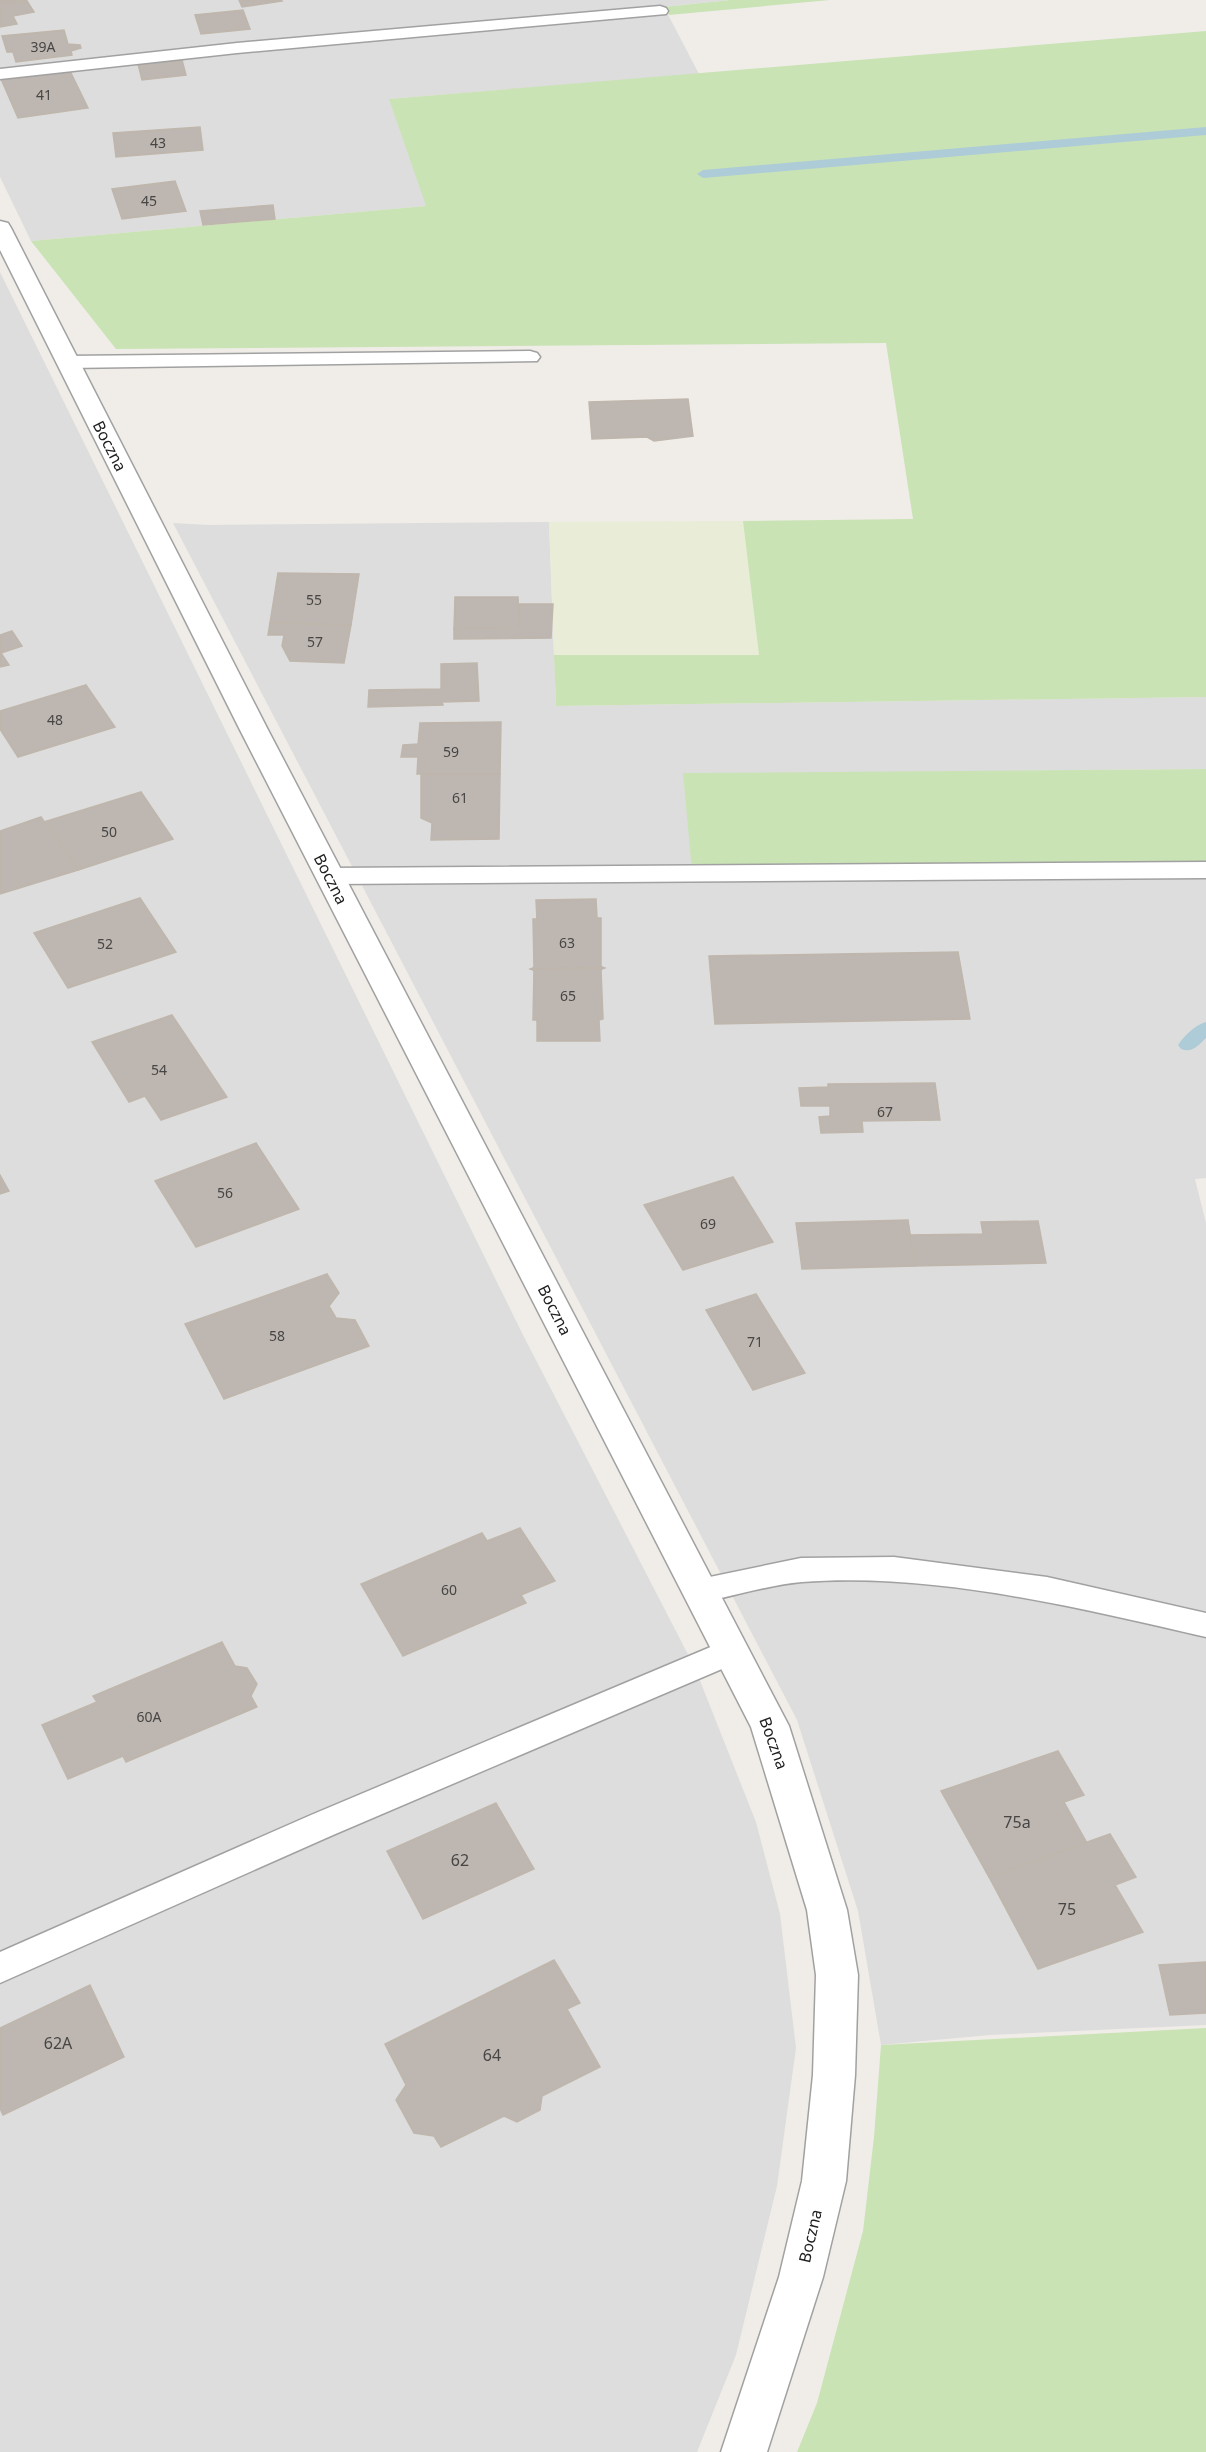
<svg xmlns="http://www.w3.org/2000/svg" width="1206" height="2452" viewBox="0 0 1206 2452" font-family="'Noto Sans',sans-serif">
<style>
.residential{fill:#dedddd}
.farmland{fill:#e9ecd6}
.grass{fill:#c9e3b5}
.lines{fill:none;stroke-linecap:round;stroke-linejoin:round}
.stream{fill:#aeccd7;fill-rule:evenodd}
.building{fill:#bdb6b1;stroke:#bfb6ac;stroke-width:1.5}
.lane-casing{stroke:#a1a1a1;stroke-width:3}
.street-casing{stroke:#a1a1a1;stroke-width:3}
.lane{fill:#fff;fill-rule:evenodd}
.street{fill:#fff;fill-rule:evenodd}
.labels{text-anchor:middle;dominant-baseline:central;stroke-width:6;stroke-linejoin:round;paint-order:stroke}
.number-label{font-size:14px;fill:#474644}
.street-label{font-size:16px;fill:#202020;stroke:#fff}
.near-number-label{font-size:16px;fill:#474644}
</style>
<rect width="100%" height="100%" fill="#f0ede8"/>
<g class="residential">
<polygon points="0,0 730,0 664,7 699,74 390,99 427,206 31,241 0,177"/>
<polygon points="0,272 522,1333 695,1668 756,1822 780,1914 796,2048 777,2186 736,2355 697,2452 0,2452"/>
<polygon points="549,522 556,706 1206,697 1206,769 684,774 1206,868 1206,1178 1195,1179 1206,1223 1206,2025 990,2035 881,2045 858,1911 797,1720 173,523 208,525"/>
</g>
<polygon class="farmland" points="743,521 759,655 554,655 549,522"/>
<g class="grass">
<polygon points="730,0 830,0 669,15 664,7"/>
<polygon points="1206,31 1206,697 556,706 554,655 759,655 743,521 913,519 886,343 116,349 31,241 426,206 389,99"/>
<polygon points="1206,769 1206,868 692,872 683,773"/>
<polygon points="1206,2028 1206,2452 797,2452 817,2403 863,2231 874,2137 881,2045"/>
</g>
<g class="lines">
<g class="stream">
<polygon points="1206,127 1206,135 703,178 697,174 703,170"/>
<path d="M1206,1022V1038C1198,1046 1192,1053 1181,1049L1178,1045C1184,1036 1195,1025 1206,1022Z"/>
</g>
</g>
<g class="building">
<polygon points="0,0 26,0 27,1 0,5"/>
<polygon points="239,0 281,0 282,1 242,7"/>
<polygon points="27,1 34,12 13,16 17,24 0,27 0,5"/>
<polygon points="243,10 250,29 201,34 195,15"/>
<polygon points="64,30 68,44 80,45 81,48 71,51 72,55 16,62 13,52 7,52 2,36"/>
<polygon points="182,60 186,75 142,80 138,64"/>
<polygon points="69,69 88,108 18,118 1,79"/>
<polygon points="200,127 203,150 116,157 113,133"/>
<polygon points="175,181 186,211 122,219 112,189"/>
<polygon points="273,205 275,219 203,225 200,211"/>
<polygon points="688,399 693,436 654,441 647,437 592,439 589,402"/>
<polygon points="278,573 359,574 351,625 270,623"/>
<polygon points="455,597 518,597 519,627 454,629"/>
<polygon points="519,604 553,604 551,638 454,639 454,629 519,627"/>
<polygon points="270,623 351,625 344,663 290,661 282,646 284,635 268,635"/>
<polygon points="12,631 22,646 1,653 9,665 0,667 0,635"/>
<polygon points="477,663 479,701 442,702 443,705 368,707 369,690 441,689 441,664"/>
<polygon points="86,685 115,727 18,757 0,729 0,711"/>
<polygon points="501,722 500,774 417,774 418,757 401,757 403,745 418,744 420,723"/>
<polygon points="421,774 500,774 499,839 431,840 432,823 421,818"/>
<polygon points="141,792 173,839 78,870 44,822"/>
<polygon points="41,817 78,870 0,894 0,831"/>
<polygon points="140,898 176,952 68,988 34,933"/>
<polygon points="596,899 597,918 601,918 601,966 604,968 531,969 534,967 533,919 537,919 536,900"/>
<polygon points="958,952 970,1019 715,1024 709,956"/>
<polygon points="604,968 601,970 603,1019 599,1020 600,1041 537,1041 537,1020 533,1020 534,971 531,969"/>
<polygon points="172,1015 227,1097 161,1120 145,1096 129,1102 92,1042"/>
<polygon points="935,1083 940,1120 862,1121 863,1132 821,1133 819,1117 830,1116 830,1106 801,1106 799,1088 828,1087 828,1084"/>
<polygon points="256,1143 299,1209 196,1247 155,1181"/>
<polygon points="0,1175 9,1191 0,1194"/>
<polygon points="733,1177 773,1242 683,1270 644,1205"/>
<polygon points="908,1220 915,1266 802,1269 796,1223"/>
<polygon points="1038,1221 1046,1263 915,1266 910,1235 983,1234 981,1222"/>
<polygon points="327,1274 339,1293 329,1306 336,1318 355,1320 369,1346 224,1399 185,1324"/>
<polygon points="756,1294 805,1373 753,1390 706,1310"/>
<polygon points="520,1528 555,1581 521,1595 526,1603 403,1656 361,1584 482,1533 487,1541"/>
<polygon points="222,1642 235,1666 247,1668 257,1684 251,1696 257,1707 126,1762 123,1756 68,1779 42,1725 97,1702 93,1696"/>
<polygon points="1058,1751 1084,1795 1064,1802 1087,1843 989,1877 941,1791"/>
<polygon points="496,1803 534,1869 423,1919 387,1851"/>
<polygon points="1110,1834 1136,1877 1115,1885 1143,1932 1038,1969 989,1877"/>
<polygon points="554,1960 580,2003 567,2009 600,2067 542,2096 540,2110 517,2122 504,2116 441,2147 434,2136 414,2133 396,2100 406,2085 385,2044"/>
<polygon points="1206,1962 1206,2013 1170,2015 1159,1965"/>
<polygon points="90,1985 124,2057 3,2115 0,2108 0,2028"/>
</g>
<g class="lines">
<g class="lane-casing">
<g id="lane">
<polygon points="660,6 666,8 668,11 666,14 237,53 0,79 0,69 237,43"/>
<polygon points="530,351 537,353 540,357 537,361 68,368 61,366 58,362 61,358 68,356"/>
<polygon points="1206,862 1206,878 330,884 322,881 318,876 322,871 330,868"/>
<path d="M894,1557L1047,1577L1206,1613V1637C1078,1608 935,1572 802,1582C769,1585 733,1596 700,1603L689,1600L685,1591L689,1582L700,1579L801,1558Z"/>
<polygon points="732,1638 743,1642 747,1651 743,1660 333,1835 0,1983 0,1952 311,1815"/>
</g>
</g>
<g class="street-casing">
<polygon id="street" points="0,221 8,223 11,228 267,728 789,1726 847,1910 858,1975 855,2075 846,2181 823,2277 767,2452 721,2452 779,2277 802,2181 813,2075 816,1975 807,1910 751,1727 239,728 0,250"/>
</g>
<use href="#lane" class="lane"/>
<use href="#street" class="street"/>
</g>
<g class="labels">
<g class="number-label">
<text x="43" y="46">39A</text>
<text x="44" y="94">41</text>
<text x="158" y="142">43</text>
<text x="149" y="200">45</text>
<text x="314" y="599">55</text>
<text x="315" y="641">57</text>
<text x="55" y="719">48</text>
<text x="451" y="751">59</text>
<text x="460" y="797">61</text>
<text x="109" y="831">50</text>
<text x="567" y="942">63</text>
<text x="105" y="943">52</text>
<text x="568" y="995">65</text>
<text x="159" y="1069">54</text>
<text x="885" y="1111">67</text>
<text x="225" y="1192">56</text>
<text x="708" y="1223">69</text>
<text x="277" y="1335">58</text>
<text x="755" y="1341">71</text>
<text x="449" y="1589">60</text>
<text x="149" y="1716">60A</text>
</g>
<g class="street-label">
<text transform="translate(110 446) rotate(63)">Boczna</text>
<text transform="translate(331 879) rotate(63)">Boczna</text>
<text transform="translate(555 1310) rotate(63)">Boczna</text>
<text transform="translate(774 1743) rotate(70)">Boczna</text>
<text transform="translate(810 2236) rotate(-77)">Boczna</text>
</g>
<g class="near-number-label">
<text x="1017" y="1822">75a</text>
<text x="460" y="1860">62</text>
<text x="1067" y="1909">75</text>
<text x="58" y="2043">62A</text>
<text x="492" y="2055">64</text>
</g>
</g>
</svg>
